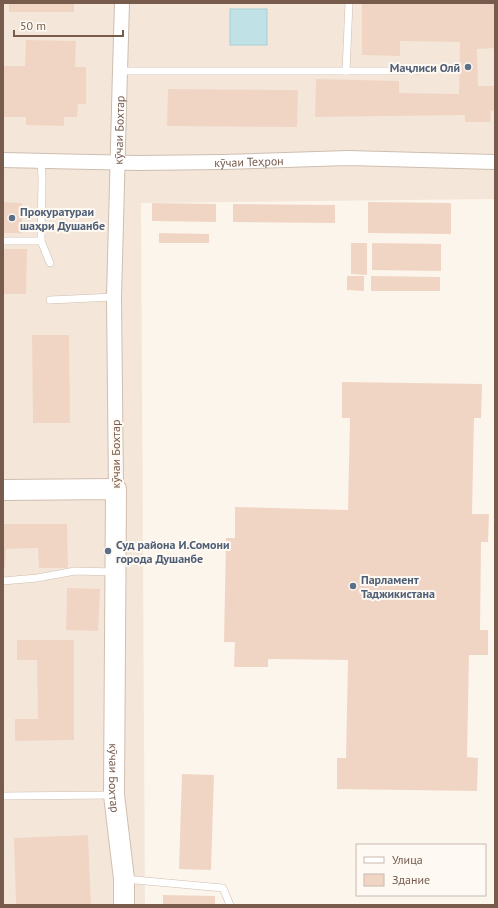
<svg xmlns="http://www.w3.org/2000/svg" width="498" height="908" viewBox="0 0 498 908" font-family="'PT Sans',sans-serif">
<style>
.residential{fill:#f4e7da}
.water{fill:#c0e1e6;stroke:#a6d1d7}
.building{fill:#f1d5c4}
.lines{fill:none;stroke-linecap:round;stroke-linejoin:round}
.lane-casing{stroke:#cebeb0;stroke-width:8}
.street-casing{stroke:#cebeb0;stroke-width:16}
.secondary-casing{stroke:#d1beaf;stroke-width:22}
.lane{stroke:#fff;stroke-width:7}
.street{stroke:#fff;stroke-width:14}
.secondary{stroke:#fff;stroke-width:20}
.service-dot{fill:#5c6f8a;stroke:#fef9f2;stroke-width:1.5}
.labels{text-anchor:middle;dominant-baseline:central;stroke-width:4;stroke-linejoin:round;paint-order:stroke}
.service-label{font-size:12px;font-weight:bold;fill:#4e5e75;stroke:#fef9f2;text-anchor:start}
.street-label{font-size:12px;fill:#775c4e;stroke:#fef9f2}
</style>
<rect width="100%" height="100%" fill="#fcf5ec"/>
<polygon class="residential" points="3,3 495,3 495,199 141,203 145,905 3,905"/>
<rect class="water" x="230" y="9" width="37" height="36"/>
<g class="building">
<rect x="9" y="3" width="65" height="9"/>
<polygon points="362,3 495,3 495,48 477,49 478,86 495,86 495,112 491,110 490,122 465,122 465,115 315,117 316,79 399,81 399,93 459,94 460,42 400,41 400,56 362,55"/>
<polygon points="26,40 76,41 75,67 86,67 86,104 78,104 77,117 64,117 64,126 26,125 26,117 3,117 3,66 25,66"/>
<polygon points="168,89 298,90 297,127 167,126"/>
<polygon points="3,202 22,203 22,233 3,233"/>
<polygon points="368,202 451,203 451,234 368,233"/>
<polygon points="152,203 216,204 216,222 152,221"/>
<polygon points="233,204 335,205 335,223 233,222"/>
<polygon points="159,233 209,234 209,243 159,243"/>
<polygon points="351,243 367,243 367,275 351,274"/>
<polygon points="372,243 441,244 441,271 372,270"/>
<polygon points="4,249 27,249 26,294 4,294"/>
<polygon points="347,276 364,276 364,291 347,290"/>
<polygon points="371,276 440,277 440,291 371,291"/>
<polygon points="32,335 69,335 70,423 33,423"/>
<polygon points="342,382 482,384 481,418 474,418 472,514 489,514 488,542 481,542 480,630 488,630 488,655 469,655 467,757 478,758 477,791 337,789 337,758 346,758 348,660 268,659 268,667 234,667 235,642 224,642 226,538 235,538 235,507 348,510 350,418 342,418"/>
<polygon points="3,524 67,524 68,568 39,568 38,548 6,549 5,568 3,568"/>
<polygon points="67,588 100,589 98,631 66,630"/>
<polygon points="17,640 74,640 74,740 15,741 15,719 38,719 37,660 17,660"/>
<polygon points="182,774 214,775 211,870 179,869"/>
<polygon points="88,835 91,905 16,905 14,838"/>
<polygon points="163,895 215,896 215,905 163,905"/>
</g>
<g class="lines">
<g class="lane-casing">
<g id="lane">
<polyline points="120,71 416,71"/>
<polyline points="346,71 349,3"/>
<polyline points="41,160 42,179 41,241 50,263"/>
<polyline points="3,241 41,241"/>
<polyline points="50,300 114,297"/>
<polyline points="3,581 37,578 75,571 115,572"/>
<polyline points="3,796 113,795"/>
<polyline points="124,879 223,888 230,905"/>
</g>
</g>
<g class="street-casing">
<g id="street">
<path id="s1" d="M3,160L137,163L223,162L348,158L495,162"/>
<path id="s2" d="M116,489L114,297L120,71L122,3"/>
</g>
</g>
<g class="secondary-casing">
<g id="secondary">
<path id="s3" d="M3,490L116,489L114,795L124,879V905"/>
</g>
</g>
<use href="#lane" class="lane"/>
<use href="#street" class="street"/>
<use href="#secondary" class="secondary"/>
</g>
<g class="service-dot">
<circle cx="468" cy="67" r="4"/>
<circle cx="12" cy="218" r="4"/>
<circle cx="108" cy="551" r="4"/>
<circle cx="353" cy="586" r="4"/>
</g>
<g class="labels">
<g class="service-label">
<text x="460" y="67" text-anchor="end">Маҷлиси Олӣ</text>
<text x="20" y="211">Прокуратураи<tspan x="20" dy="14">шаҳри Душанбе</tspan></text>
<text x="116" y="544">Суд района И.Сомони<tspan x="116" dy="14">города Душанбе</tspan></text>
<text x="361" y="579">Парламент<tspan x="361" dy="14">Таджикистана</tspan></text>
</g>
<g class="street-label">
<text stroke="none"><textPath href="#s2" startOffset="359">кӯчаи Бохтар</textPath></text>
<text stroke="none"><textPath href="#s1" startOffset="246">кӯчаи Теҳрон</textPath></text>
<text transform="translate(115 454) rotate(-90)">кӯчаи Бохтар</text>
<text stroke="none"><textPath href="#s3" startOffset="402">кӯчаи Бохтар</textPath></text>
</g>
</g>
<rect width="498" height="908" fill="none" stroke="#775c4e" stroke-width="8"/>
<rect x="356" y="844" width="130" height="52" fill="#fef9f2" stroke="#c8bab0"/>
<rect x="364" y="857" width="20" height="6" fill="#ffffff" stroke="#c8bab0"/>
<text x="392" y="864" font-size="12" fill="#775c4e">Улица</text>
<rect x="364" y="874" width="20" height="12" fill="#f1d5c4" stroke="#c8bab0"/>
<text x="392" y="884" font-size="12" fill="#775c4e">Здание</text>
<path d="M14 30v6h109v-6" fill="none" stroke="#775c4e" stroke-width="2"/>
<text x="20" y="30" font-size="12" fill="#775c4e" stroke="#fef9f2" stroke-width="3" paint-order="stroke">50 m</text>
</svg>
